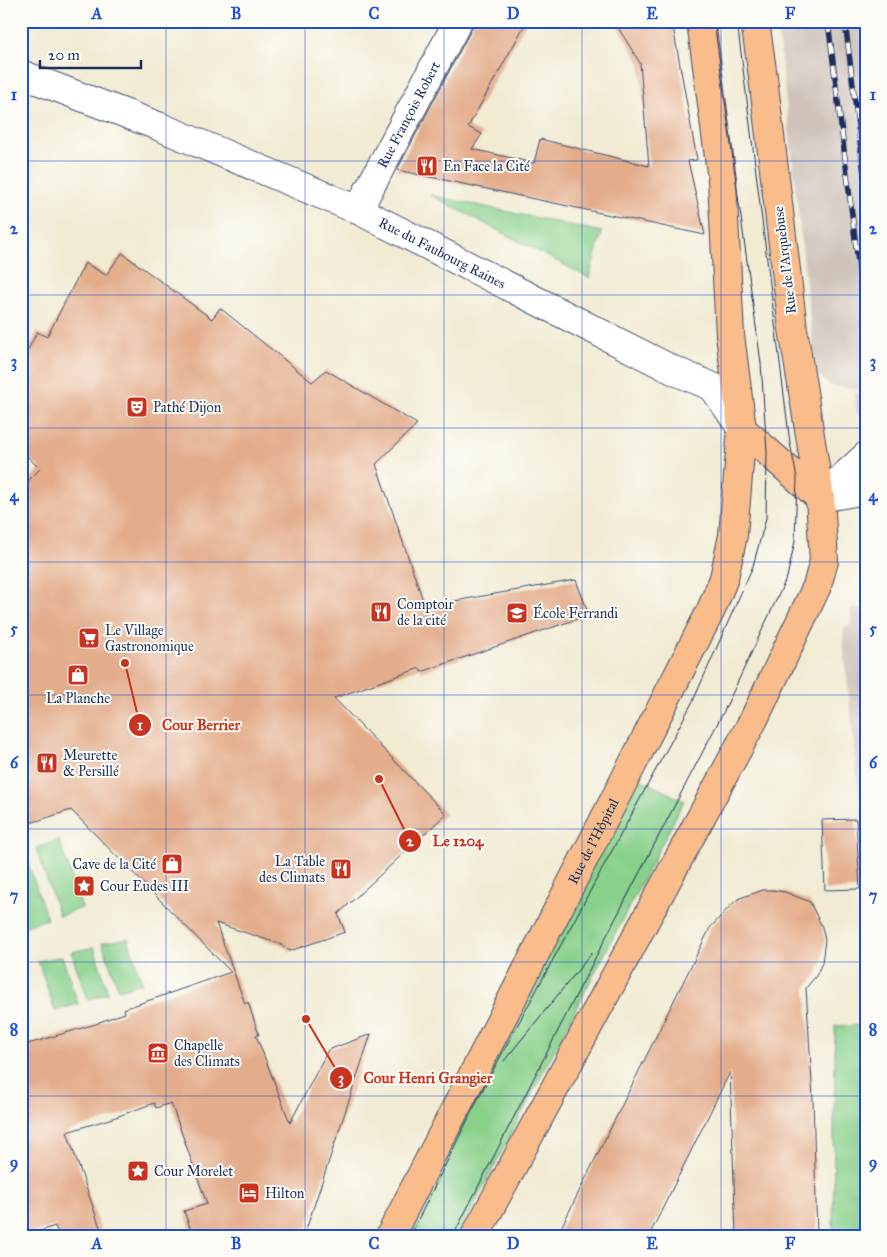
<svg xmlns="http://www.w3.org/2000/svg" width="887" height="1257" viewBox="0 0 887 1257" font-family="'IM FELL Great Primer',serif">
<style>
.industrial{fill:#cec2b9}
.green{fill:#89d08b;stroke:#528074}
.building{fill:#e3ac8a}
.lines{fill:none;stroke-linecap:round;stroke-linejoin:round}
.minor-casing{stroke:#3b4b70;stroke-width:30}
.major-casing{stroke:#3b4b70;stroke-width:30}
.minor{stroke:#fff;stroke-width:28}
.major{stroke:#f9bc8a;stroke-width:28}
.tram{stroke:#1b2f5e;stroke-width:1}
.rail-casing{stroke:#1b2f5e;stroke-width:5.5}
.rail{stroke:#fdfcf7;stroke-width:4;stroke-dasharray:11;stroke-linecap:butt}
.grid{fill:none;stroke:#1d4ed8;stroke-width:1;stroke-opacity:0.55}
.labels{text-anchor:middle;dominant-baseline:central;stroke-width:4;stroke-linejoin:round;paint-order:stroke}
.street-label{font-size:14px;fill:#1b2f5e;stroke:#fdfcf7}
.poi-label{font-size:14px;fill:#1b2f5e;stroke:#fdfcf7;text-anchor:start}
.leader{fill:none;stroke:#c8321e;stroke-width:2}
.callout-dot{fill:#c8321e;stroke:#fdfcf7;stroke-width:2}
.mark-label{font-size:15px;text-anchor:middle;font-weight:bold;fill:#fff}
.callout-label{font-size:15px;text-anchor:middle;font-weight:bold;fill:#c8321e;stroke:#fdfcf7;stroke-width:4;stroke-linejoin:round;paint-order:stroke}
.neatline{fill:none;stroke:#1d4ed8;stroke-width:2}
.grid-label{font-size:16px;text-anchor:middle;font-weight:bold;fill:#1d4ed8}
</style>
<rect width="100%" height="100%" fill="#fdfcf7"/>
<filter id="ink" filterUnits="userSpaceOnUse"><feTurbulence type="fractalNoise" baseFrequency=".02" numOctaves="2"/><feDisplacementMap in="SourceGraphic" scale="10" xChannelSelector="R" yChannelSelector="G"/><feConvolveMatrix kernelMatrix="1 2 1 2 8 2 1 2 1" color-interpolation-filters="sRGB"/></filter>
<filter id="wash" filterUnits="userSpaceOnUse"><feTurbulence type="fractalNoise" baseFrequency=".0096" numOctaves="4" result="noise"/><feDisplacementMap in="SourceGraphic" scale="20" xChannelSelector="R" yChannelSelector="G"/><feGaussianBlur stdDeviation="1.12" result="paint"/><feColorMatrix in="noise" values="0 0 0 0 0 0 0 0 0 0 0 0 0 0 0 0 0 1.4 0 .05"/><feComposite in="paint" operator="in"/></filter>
<g filter="url(#wash)">
<rect width="100%" height="100%" fill="#f1ebd3"/>
<g class="industrial">
<polygon points="777,21 866,21 866,462 861,414 857,414 854,393 858,393 857,389 831,386 822,379 816,372"/>
<polygon points="866,608 866,855 843,642 844,629 852,623 850,609"/>
</g>
<g class="green">
<polygon points="430,195 602,232 589,278"/>
<polygon points="638,778 684,801 458,1236 400,1236"/>
<polygon points="59,840 82,908 59,916 36,848"/>
<polygon points="24,851 47,919 24,927 21,919 21,852"/>
<polygon points="128,938 142,983 119,990 102,943"/>
<polygon points="94,947 108,993 88,1000 71,952"/>
<polygon points="62,956 78,1004 55,1011 38,961"/>
<polygon points="866,1025 866,1236 833,1236 835,1026"/>
</g>
<g id="blocks">
<g class="building">
<polygon points="473,21 527,21 468,127 482,134 472,149 534,163 540,139 649,166 640,63 614,21 672,21 697,160 688,161 705,235 397,170 472,28"/>
<polygon points="122,253 212,319 220,308 312,382 326,370 417,424 376,464 425,606 576,580 589,615 421,672 420,668 334,698 446,814 338,914 345,932 290,951 280,944 216,923 245,1004 248,1002 259,1035 256,1035 290,1123 328,1050 371,1034 304,1236 193,1236 184,1211 207,1204 171,1103 156,1108 154,1103 116,1117 67,1132 103,1236 59,1236 55,1226 26,1236 21,1236 21,1046 99,1023 99,1022 125,1013 124,1009 231,972 71,810 21,826 21,488 40,469 21,450 21,364 37,332 47,337 85,263 106,275"/>
<polygon points="856,819 860,889 825,890 822,820"/>
<polygon points="763,890 773,890 785,892 810,902 822,927 825,940 822,963 816,976 806,988 813,1099 817,1236 736,1236 730,1072 649,1236 557,1236 710,928 731,905 740,898"/>
</g>
</g>
</g>
<g filter="url(#ink)">
<use href="#blocks" fill-opacity="0" stroke="#3b4b70" stroke-width="1"/>
<g class="lines">
<g class="minor-casing">
<g id="minor">
<path id="s1" d="M21,74L158,126L358,210L673,370L713,387L742,429"/>
<path id="s2" d="M358,210L458,21"/>
<polyline points="820,498 866,456"/>
<polyline points="820,498 866,490"/>
</g>
</g>
<g class="major-casing">
<g id="major">
<polyline points="742,429 820,498"/>
<path id="s3" d="M390,1236L628,773L711,610L724,578L733,535L742,429L730,335L722,180L701,21"/>
<polyline points="475,1236 754,719 817,586 824,561 820,498 793,329 763,77 755,21"/>
</g>
</g>
<use href="#minor" class="minor"/>
<use href="#major" class="major"/>
<g class="tram">
<polyline points="504,1061 592,953"/>
<polyline points="410,1236 484,1087 693,701 753,566 766,518 767,452 761,363 714,21"/>
<polyline points="453,1236 607,935 724,711 787,577 795,541 797,478 790,443 737,21"/>
</g>
<g class="rail-casing">
<g id="rail">
<polyline points="828,21 866,327"/>
<polyline points="845,21 866,190"/>
</g>
</g>
<use href="#rail" class="rail"/>
</g>
</g>
<path class="grid" d="M166,21V1236M305,21V1236M444,21V1236M582,21V1236M721,21V1236M21,161H866M21,295H866M21,428H866M21,562H866M21,695H866M21,829H866M21,962H866M21,1096H866"/>
<defs>
<g id="restaurant-square" transform="scale(1.125)"><rect x="-9" y="-9" width="18" height="18" rx="4" fill="#c8321e" stroke="#fdfcf7"/><path d="M-5-6h1v4h1v-4h1v4h1v-4h1v5L-1.5 .5V6h-2V.5L-5-1ZM5-6V6H3V1.5H1.5Q1.5-4 5-6Z" fill="#fff"/></g>
<g id="theatre-square" transform="scale(1.125)"><rect x="-9" y="-9" width="18" height="18" rx="4" fill="#c8321e" stroke="#fdfcf7"/><path d="M-5-5.5Q0-4 5-5.5V0Q5 5 0 6Q-5 5-5 0ZM-3.3-2.5H-1v1.5H-3.3ZM1-2.5H3.3v1.5H1ZM-2.8 1Q0 5.5 2.8 1Z" fill="#fff"/></g>
<g id="university-square" transform="scale(1.125)"><rect x="-9" y="-9" width="18" height="18" rx="4" fill="#c8321e" stroke="#fdfcf7"/><path d="M0-5L7-2L0 1L-7-2ZM-4 1L0 2.5L4 1V4Q0 6-4 4Z" fill="#fff"/></g>
<g id="supermarket-square" transform="scale(1.125)"><rect x="-9" y="-9" width="18" height="18" rx="4" fill="#c8321e" stroke="#fdfcf7"/><path d="M-6-5.5h2.5l.6 2H6L4.5 2H-2.5L-4.4-4H-6ZM-1.5 3.2a1.3 1.3 0 1 0 .1 0ZM3 3.2a1.3 1.3 0 1 0 .1 0Z" fill="#fff"/></g>
<g id="shop-square" transform="scale(1.125)"><rect x="-9" y="-9" width="18" height="18" rx="4" fill="#c8321e" stroke="#fdfcf7"/><path d="M-5-2.5h2.3a2.7 3.5 0 0 1 5.4 0H5L5.5 6h-11ZM-1.5-2.5h3a1.5 2.3 0 0 0-3 0Z" fill="#fff"/></g>
<g id="sight-square" transform="scale(1.125)"><rect x="-9" y="-9" width="18" height="18" rx="4" fill="#c8321e" stroke="#fdfcf7"/><path d="M0-6L1.8-2.2L6-1.7L2.9 1.2L3.7 5.4L0 3.3L-3.7 5.4L-2.9 1.2L-6-1.7L-1.8-2.2Z" fill="#fff"/></g>
<g id="museum-square" transform="scale(1.125)"><rect x="-9" y="-9" width="18" height="18" rx="4" fill="#c8321e" stroke="#fdfcf7"/><path d="M0-6L6-3V-2H-6V-3ZM-5-1h2V3h-2ZM-1-1h2V3h-2ZM3-1h2V3H3ZM-6 4H6V6H-6Z" fill="#fff"/></g>
<g id="hotel-square" transform="scale(1.125)"><rect x="-9" y="-9" width="18" height="18" rx="4" fill="#c8321e" stroke="#fdfcf7"/><path d="M-6-4.5h1.5V1H6V5H4.5V3h-9V5H-6ZM-4 0a1.8 1.8 0 1 1 3.6 0ZM.5 0V-2.5h3Q6-2.5 6 0Z" fill="#fff"/></g>
</defs>
<g fill-rule="evenodd">
<use href="#restaurant-square" x="427" y="166"/>
<use href="#theatre-square" x="137" y="407"/>
<use href="#restaurant-square" x="381" y="612"/>
<use href="#university-square" x="517" y="613"/>
<use href="#supermarket-square" x="89" y="638"/>
<use href="#shop-square" x="78" y="675"/>
<use href="#restaurant-square" x="47" y="763"/>
<use href="#shop-square" x="172" y="864"/>
<use href="#restaurant-square" x="341" y="869"/>
<use href="#sight-square" x="84" y="886"/>
<use href="#museum-square" x="158" y="1053"/>
<use href="#sight-square" x="138" y="1171"/>
<use href="#hotel-square" x="249" y="1193"/>
</g>
<g class="labels">
<g class="street-label">
<text stroke="none"><textPath href="#s2" startOffset="108">Rue François Robert</textPath></text>
<text stroke="none"><textPath href="#s1" startOffset="458">Rue du Faubourg Raines</textPath></text>
<text transform="translate(785 260) rotate(-97)">Rue de l'Arquebuse</text>
<text stroke="none"><textPath href="#s3" startOffset="444">Rue de l'Hôpital</textPath></text>
</g>
<g class="poi-label">
<text x="443" y="166">En Face la Cité</text>
<text x="153" y="407">Pathé Dijon</text>
<text x="397" y="604">Comptoir<tspan x="397" dy="16">de la cité</tspan></text>
<text x="533" y="613">École Ferrandi</text>
<text x="105" y="630">Le Village<tspan x="105" dy="16">Gastronomique</tspan></text>
<text x="78" y="698" text-anchor="middle">La Planche</text>
<text x="63" y="755">Meurette<tspan x="63" dy="16">&amp; Persillé</tspan></text>
<text x="325" y="861" text-anchor="end">La Table<tspan x="325" dy="16">des Climats</tspan></text>
<text x="156" y="864" text-anchor="end">Cave de la Cité</text>
<text x="100" y="886">Cour Eudes III</text>
<text x="174" y="1045">Chapelle<tspan x="174" dy="16">des Climats</tspan></text>
<text x="154" y="1171">Cour Morelet</text>
<text x="265" y="1193">Hilton</text>
</g>
</g>
<path class="leader" d="M125 663L140 725M379 779L410 841M306 1019L341 1078"/>
<g class="callout-dot">
<circle cx="125" cy="663" r="5"/>
<circle cx="379" cy="779" r="5"/>
<circle cx="306" cy="1019" r="5"/>
<circle cx="140" cy="725" r="12"/>
<circle cx="410" cy="841" r="12"/>
<circle cx="341" cy="1078" r="12"/>
</g>
<g class="mark-label">
<text x="140" y="730">1</text>
<text x="410" y="846">2</text>
<text x="341" y="1083">3</text>
</g>
<g class="callout-label">
<text x="201" y="730">Cour Berrier</text>
<text x="458" y="846">Le 1204</text>
<text x="428" y="1083">Cour Henri Grangier</text>
</g>
<rect width="887" height="1257" fill="none" stroke="#fdfcf7" stroke-width="55"/>
<path d="M40 60v8h101v-8" fill="none" stroke="#1b2f5e" stroke-width="2.5"/>
<text x="48" y="60" font-size="15" fill="#1b2f5e" stroke="#fdfcf7" stroke-width="4" paint-order="stroke">20 m</text>
<rect x="28" y="28" width="832" height="1202" class="neatline"/>
<g class="grid-label">
<text x="97" y="19">A</text>
<text x="236" y="19">B</text>
<text x="374" y="19">C</text>
<text x="513" y="19">D</text>
<text x="652" y="19">E</text>
<text x="790" y="19">F</text>
<text x="14" y="100">1</text>
<text x="873" y="100">1</text>
<text x="14" y="234">2</text>
<text x="873" y="234">2</text>
<text x="14" y="367">3</text>
<text x="873" y="367">3</text>
<text x="14" y="501">4</text>
<text x="873" y="501">4</text>
<text x="14" y="634">5</text>
<text x="873" y="634">5</text>
<text x="14" y="768">6</text>
<text x="873" y="768">6</text>
<text x="14" y="901">7</text>
<text x="873" y="901">7</text>
<text x="14" y="1035">8</text>
<text x="873" y="1035">8</text>
<text x="14" y="1168">9</text>
<text x="873" y="1168">9</text>
<text x="97" y="1249">A</text>
<text x="236" y="1249">B</text>
<text x="374" y="1249">C</text>
<text x="513" y="1249">D</text>
<text x="652" y="1249">E</text>
<text x="790" y="1249">F</text>
</g>
</svg>
